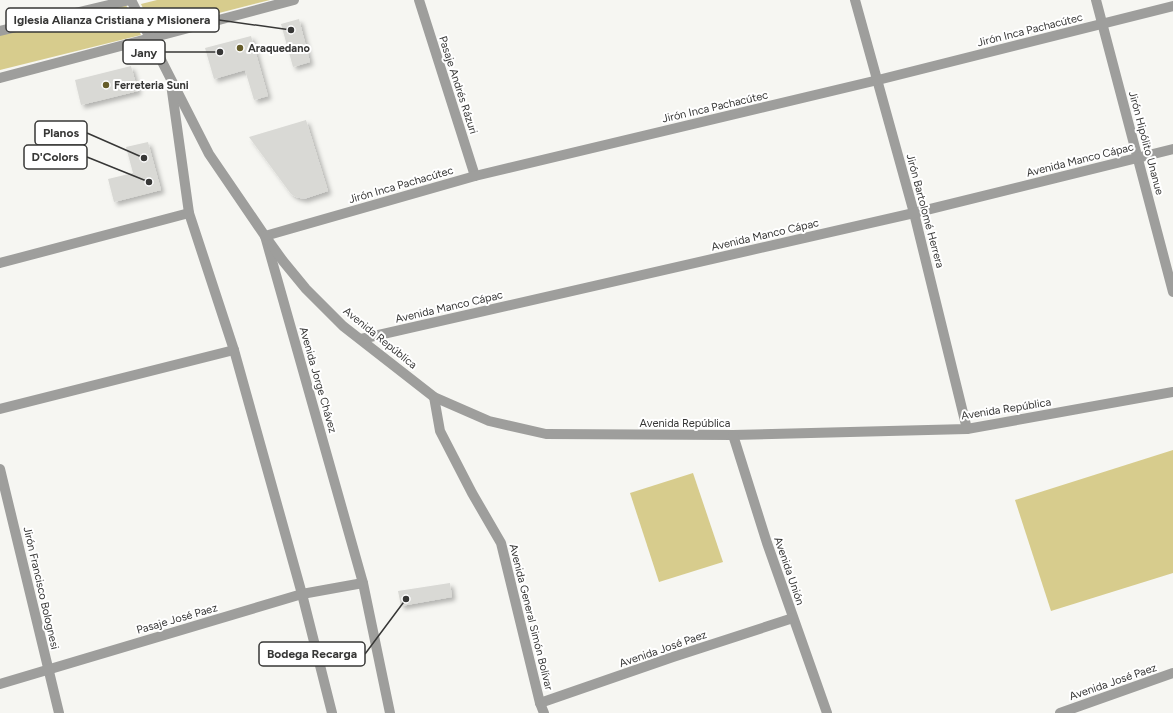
<svg xmlns="http://www.w3.org/2000/svg" width="1173" height="713" viewBox="0 0 1173 713" font-family="Figtree,sans-serif">
<style>
.green{fill:#d7cc8d}
.building{fill:#d9d9d5;filter:url(#shadow)}
.lines{fill:none;stroke-linecap:round;stroke-linejoin:round}
.minor{stroke:#9e9e9c;stroke-width:10}
.tertiary{stroke:#9e9e9c;stroke-width:10}
.poi-dot{fill:#665d2a;stroke:#fff;stroke-width:1.5}
.labels{text-anchor:middle;dominant-baseline:central;stroke-width:4;stroke-linejoin:round;paint-order:stroke}
.street-label{font-size:11px;fill:#373736;stroke:#fff}
.poi-label{font-size:11px;font-weight:bold;fill:#373736;stroke:#fff;text-anchor:start}
.leader{fill:none;stroke:#373736;stroke-width:1.5}
.callout-dot{fill:#373736;stroke:#fff;stroke-width:1.5}
.callout{fill:#fff;stroke:#373736;stroke-width:1.5}
.callout-label{font-size:12px;text-anchor:middle;font-weight:bold;fill:#373736}
</style>
<defs>
<filter id="shadow"><feDropShadow dx="3.5" dy="3.5" stdDeviation="2" flood-color="#0004"/></filter>
</defs>
<rect width="100%" height="100%" fill="#f6f6f2"/>
<g class="green">
<polygon points="157,0 270,0 153,30 141,4"/>
<polygon points="126,5 141,35 0,70 0,35"/>
<polygon points="1173,450 1173,573 1051,611 1015,500"/>
<polygon points="693,473 723,562 659,582 630,493"/>
</g>
<g class="building">
<polygon points="299,19 310,62 293,67 281,24"/>
<polygon points="251,36 268,96 254,100 245,70 214,79 205,48"/>
<polygon points="131,66 138,91 81,105 75,80"/>
<polygon points="306,120 328,191 304,199 296,197 291,194 249,137"/>
<polygon points="148,142 161,190 114,202 108,179 133,173 126,147"/>
<polygon points="450,583 452,597 401,606 398,591"/>
</g>
<g class="lines">
<g class="minor">
<polyline points="419,0 475,176"/>
<polyline points="855,0 914,213 967,429"/>
<polyline points="1096,0 1173,292"/>
<polyline points="150,38 209,154 265,236 363,583 390,713"/>
<polyline points="171,84 189,213 234,350 302,594 332,713"/>
<polyline points="265,236 283,261 306,289 343,326 434,397 489,421 546,434 733,435 967,429 1173,392"/>
<polyline points="265,236 475,176 878,80 1173,6"/>
<polyline points="0,263 189,213"/>
<polyline points="361,339 914,213 1173,149"/>
<polyline points="434,397 440,431 472,493 501,543 540,703 544,713"/>
<polyline points="0,409 234,350"/>
<polyline points="733,435 767,543 827,713"/>
<polyline points="0,469 59,713"/>
<polyline points="0,684 302,594 363,583"/>
<polyline points="540,703 673,657 793,618"/>
<polyline points="1060,713 1173,673"/>
</g>
<g class="tertiary">
<polyline points="131,0 150,38"/>
<polyline points="0,31 130,0"/>
<polyline points="0,78 294,0"/>
</g>
</g>
<g class="poi-dot">
<circle cx="240" cy="48" r="4"/>
<circle cx="106" cy="85" r="4"/>
</g>
<g class="labels">
<g class="street-label">
<text transform="translate(1030 30) rotate(-14)">Jirón Inca Pachacútec</text>
<text transform="translate(458 85) rotate(72)">Pasaje Andrés Rázuri</text>
<text transform="translate(715 107) rotate(-13)">Jirón Inca Pachacútec</text>
<text transform="translate(1146 143) rotate(75)">Jirón Hipólito Unanue</text>
<text transform="translate(1080 160) rotate(-14)">Avenida Manco Cápac</text>
<text transform="translate(401 185) rotate(-16)">Jirón Inca Pachacútec</text>
<text transform="translate(925 211) rotate(75)">Jirón Bartolomé Herrera</text>
<text transform="translate(765 235) rotate(-13)">Avenida Manco Cápac</text>
<text transform="translate(449 307) rotate(-13)">Avenida Manco Cápac</text>
<text transform="translate(380 338) rotate(39)">Avenida República</text>
<text transform="translate(318 380) rotate(74)">Avenida Jorge Chávez</text>
<text transform="translate(1006 409) rotate(-9)">Avenida República</text>
<text x="685" y="423">Avenida República</text>
<text transform="translate(789 571) rotate(71)">Avenida Unión</text>
<text transform="translate(41 588) rotate(77)">Jirón Francisco Bolognesi</text>
<text transform="translate(531 617) rotate(76)">Avenida General Simón Bolívar</text>
<text transform="translate(177 619) rotate(-16)">Pasaje José Paez</text>
<text transform="translate(663 649) rotate(-19)">Avenida José Paez</text>
<text transform="translate(1113 682) rotate(-19)">Avenida José Paez</text>
</g>
<g class="poi-label">
<text x="248" y="48">Araquedano</text>
<text x="114" y="85">Ferreteria Suni</text>
</g>
</g>
<path class="leader" d="M291 30L219 20M220 52L165 52M144 158L87 133M149 182L87 157M406 599L365 654"/>
<g class="callout-dot">
<circle cx="291" cy="30" r="4"/>
<circle cx="220" cy="52" r="4"/>
<circle cx="144" cy="158" r="4"/>
<circle cx="149" cy="182" r="4"/>
<circle cx="406" cy="599" r="4"/>
</g>
<g class="callout">
<rect x="6" y="8" width="213" height="24" rx="4"/>
<rect x="123" y="40" width="42" height="24" rx="4"/>
<rect x="35" y="121" width="52" height="24" rx="4"/>
<rect x="24" y="145" width="63" height="24" rx="4"/>
<rect x="259" y="642" width="106" height="24" rx="4"/>
</g>
<g class="callout-label">
<text x="112" y="24">Iglesia Alianza Cristiana y Misionera</text>
<text x="144" y="57">Jany</text>
<text x="61" y="137">Planos</text>
<text x="55" y="161">D'Colors</text>
<text x="312" y="658">Bodega Recarga</text>
</g>
</svg>
